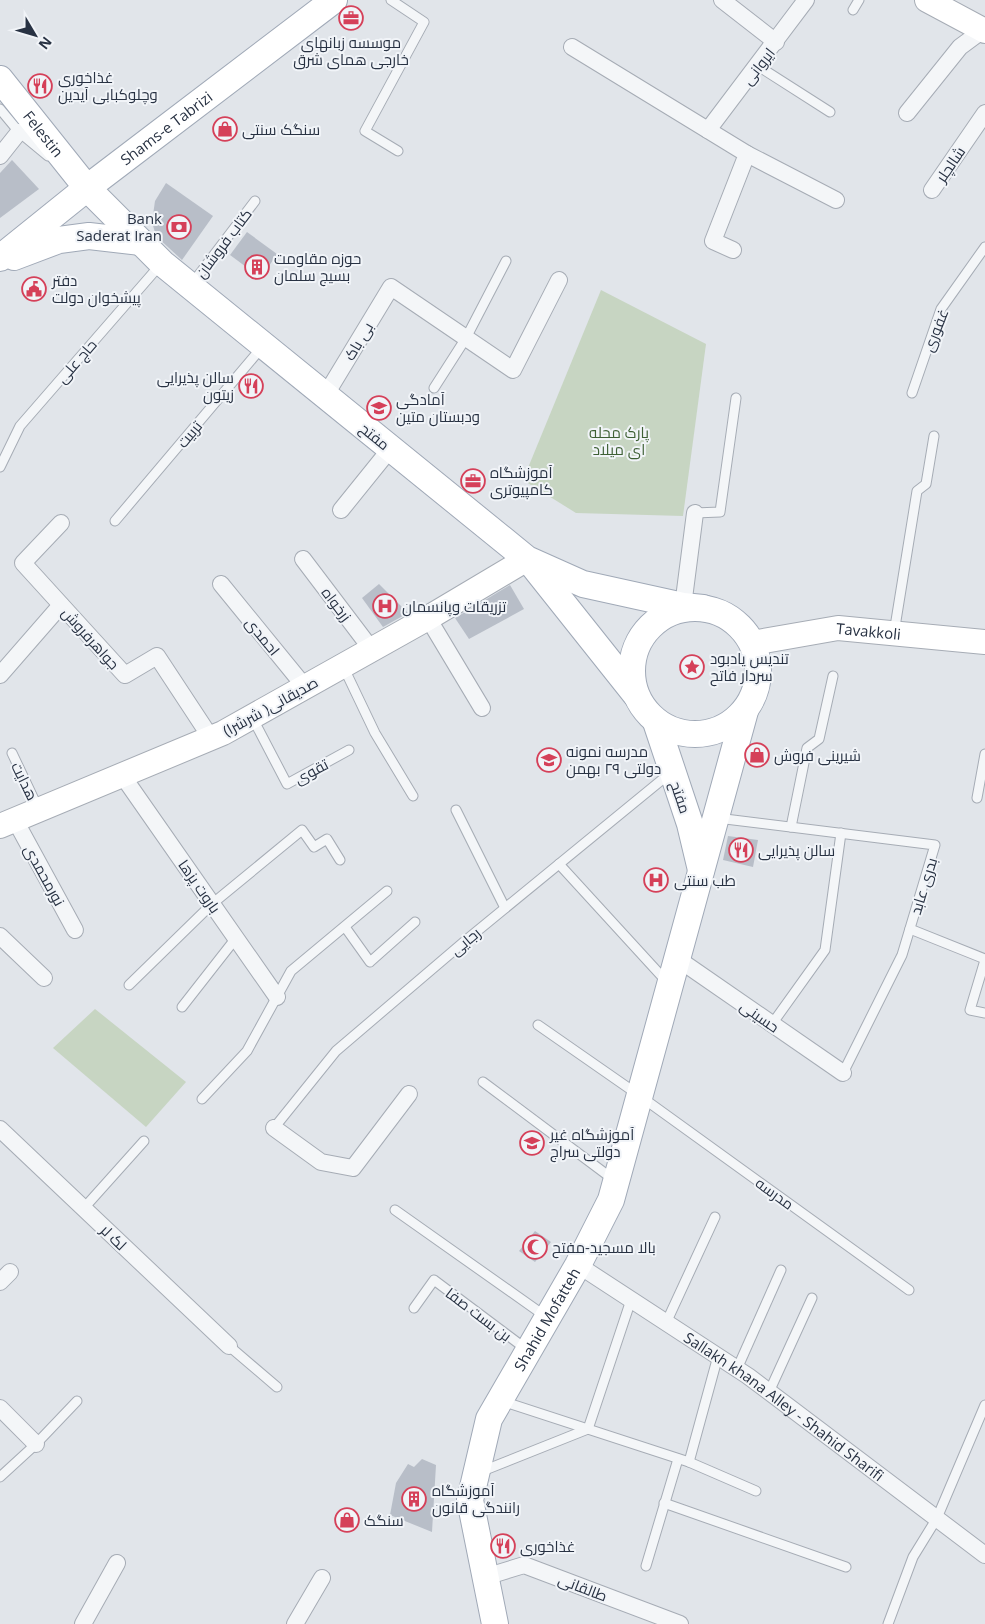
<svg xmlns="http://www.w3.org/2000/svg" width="985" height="1624" viewBox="0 0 985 1624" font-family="'Open Sans',Cairo,sans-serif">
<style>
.green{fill:#c7d5c2}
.building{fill:#b8bec8}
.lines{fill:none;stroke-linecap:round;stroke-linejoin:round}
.lane-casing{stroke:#a6acb5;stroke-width:11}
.street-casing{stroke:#a6acb5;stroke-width:18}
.secondary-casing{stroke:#a6acb5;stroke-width:26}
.primary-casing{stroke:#a0a9b7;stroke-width:28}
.lane{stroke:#f4f6f8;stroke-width:9}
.street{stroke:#f4f6f8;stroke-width:16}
.secondary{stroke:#fff;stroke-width:24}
.primary{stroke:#fff;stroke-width:26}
.labels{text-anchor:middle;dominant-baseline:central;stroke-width:4;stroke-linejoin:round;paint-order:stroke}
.poi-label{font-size:15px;fill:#283243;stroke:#f1f4f8;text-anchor:start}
.street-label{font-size:15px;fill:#283243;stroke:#f1f4f8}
.park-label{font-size:15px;fill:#3e6035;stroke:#f1f4f8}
</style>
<rect width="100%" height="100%" fill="#e1e5ea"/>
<g class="green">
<polygon points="601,290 706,344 683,516 576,513 523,480"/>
<polygon points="95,1009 186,1082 146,1127 53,1048"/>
</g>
<g class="building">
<polygon points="12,160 39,189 0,218 0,173"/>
<polygon points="166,183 213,216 182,260 156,236 152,222 155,201"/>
<polygon points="247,232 277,254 261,278 230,255"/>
<polygon points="379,584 408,613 383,627 362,598"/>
<polygon points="510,585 524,609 469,639 455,618"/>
<polygon points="728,836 758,840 753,867 723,860"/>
<polygon points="535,1231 551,1242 535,1262 519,1251"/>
<polygon points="422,1459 436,1465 432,1532 390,1515 396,1483 408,1464 414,1467"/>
</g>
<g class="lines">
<g class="lane-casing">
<g id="lane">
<polyline points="391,0 424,22 365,131 398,151"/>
<polyline points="853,10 859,0"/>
<polyline points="758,66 830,112"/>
<polyline points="0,109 19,132 48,156"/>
<polyline points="191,285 255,201"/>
<polyline points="434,388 466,338 506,261"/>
<polyline points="912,393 941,309 985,247"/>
<polyline points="0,467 20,426 160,265"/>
<polyline points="695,513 720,512 736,398"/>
<polyline points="115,521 263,346"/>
<polyline points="894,633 917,491 926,484 934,436"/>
<polyline points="343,666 375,733 413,796"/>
<polyline points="252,717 287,784 349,750"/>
<polyline points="12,753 39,810"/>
<polyline points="977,798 985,754"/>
<polyline points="456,810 505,908"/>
<polyline points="717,818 935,845 902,955 843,1073"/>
<polyline points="791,827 807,748 819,739 833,676"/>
<polyline points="559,864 667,982"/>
<polyline points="345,927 370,962 415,922"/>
<polyline points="910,929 985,959"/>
<polyline points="985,960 970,1010 985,1013"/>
<polyline points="129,985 212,904 302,830 314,847 327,839 340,860"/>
<polyline points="182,1007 236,938"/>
<polyline points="772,1024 825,950 841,833"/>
<polyline points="538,1025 640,1096 909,1290"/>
<polyline points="483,1082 614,1180"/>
<polyline points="202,1099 247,1051 291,971 387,891"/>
<polyline points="274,1128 336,1051 465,941 669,774"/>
<polyline points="84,1208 144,1141"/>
<polyline points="395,1210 545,1316"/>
<polyline points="414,1308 434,1280 526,1349"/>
<polyline points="666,1323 715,1217"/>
<polyline points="229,1346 277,1387"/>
<polyline points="737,1369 781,1270"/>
<polyline points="769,1392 812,1298"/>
<polyline points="502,1401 689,1462 718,1356"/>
<polyline points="689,1462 756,1491"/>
<polyline points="480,1472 588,1429 631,1300"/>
<polyline points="0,1477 36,1444 77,1401"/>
<polyline points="664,1503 846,1567"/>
<polyline points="646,1566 678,1459"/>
<polyline points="888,1624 913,1557 937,1518 985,1405"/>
</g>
</g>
<g class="street-casing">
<g id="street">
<polyline points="722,0 776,42"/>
<polyline points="572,47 747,154 713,241 733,250"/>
<polyline points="907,113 960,47 983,30"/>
<polyline points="708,130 806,0"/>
<polyline points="747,154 836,200"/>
<polyline points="0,156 19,132"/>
<polyline points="932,190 985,113"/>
<polyline points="325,396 391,287 513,370 559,280"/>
<polyline points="341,510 391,448"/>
<polyline points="61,523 23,563 125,675 157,656 211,738"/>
<polyline points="303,559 372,650"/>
<polyline points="221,584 305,687"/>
<polyline points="683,606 695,513"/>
<polyline points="428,618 482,708"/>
<polyline points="0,675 61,605"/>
<polyline points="122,775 277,997"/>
<polyline points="15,820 75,930"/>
<polyline points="0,936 44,978"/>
<polyline points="678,959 843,1073"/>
<polyline points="274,1128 321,1162 353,1168 409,1094"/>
<polyline points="0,1129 229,1346"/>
<path id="s1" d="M578,1265L748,1376L985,1555"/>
<polyline points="0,1282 10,1272"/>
<polyline points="0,1408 36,1444"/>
<polyline points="485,1577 524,1565 680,1624"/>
<polyline points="83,1624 117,1563"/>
<polyline points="295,1624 322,1578"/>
</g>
</g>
<g class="secondary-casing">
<g id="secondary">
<polyline points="927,0 985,31"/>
<path id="s2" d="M752,643L838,628L985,642"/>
<polyline points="0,826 223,733 428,618 527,559"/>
</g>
</g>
<g class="primary-casing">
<g id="primary">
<path id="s3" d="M0,79L87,188L162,263L527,559L583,584L683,606L703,608"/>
<polyline points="14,257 59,240 89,236 141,242"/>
<path id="s4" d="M0,258L87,188L334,0"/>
<polyline points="531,563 636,695"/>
<circle cx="695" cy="671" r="63"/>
<polyline points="656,722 690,824 701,870"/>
<path id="s5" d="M495,1624L470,1500L489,1419L578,1265L611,1200L745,711"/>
</g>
</g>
<use href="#lane" class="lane"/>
<use href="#street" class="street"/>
<use href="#secondary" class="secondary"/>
<use href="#primary" class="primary"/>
</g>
<defs>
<g id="office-ring" transform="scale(1.25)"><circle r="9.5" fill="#f1f4f8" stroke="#d54059" stroke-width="1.5"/><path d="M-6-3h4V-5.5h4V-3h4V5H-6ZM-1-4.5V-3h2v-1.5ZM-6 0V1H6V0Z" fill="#d54059"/></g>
<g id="restaurant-ring" transform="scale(1.25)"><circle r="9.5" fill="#f1f4f8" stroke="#d54059" stroke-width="1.5"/><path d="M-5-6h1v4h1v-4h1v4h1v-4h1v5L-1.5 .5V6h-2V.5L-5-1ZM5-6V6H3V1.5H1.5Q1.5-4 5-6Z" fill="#d54059"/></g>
<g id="shop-ring" transform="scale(1.25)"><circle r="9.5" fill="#f1f4f8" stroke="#d54059" stroke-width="1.5"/><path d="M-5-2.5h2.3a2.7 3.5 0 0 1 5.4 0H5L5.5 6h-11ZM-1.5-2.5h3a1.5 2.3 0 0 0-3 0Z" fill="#d54059"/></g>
<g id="bank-ring" transform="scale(1.25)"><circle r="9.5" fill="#f1f4f8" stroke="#d54059" stroke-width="1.5"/><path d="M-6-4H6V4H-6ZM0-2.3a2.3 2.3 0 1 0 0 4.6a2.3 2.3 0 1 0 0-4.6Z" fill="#d54059"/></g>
<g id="building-ring" transform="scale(1.25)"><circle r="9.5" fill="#f1f4f8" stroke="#d54059" stroke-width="1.5"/><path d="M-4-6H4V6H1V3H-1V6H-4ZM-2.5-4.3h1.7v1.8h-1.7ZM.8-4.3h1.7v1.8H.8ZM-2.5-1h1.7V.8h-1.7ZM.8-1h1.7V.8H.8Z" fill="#d54059"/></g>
<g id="civic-ring" transform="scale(1.25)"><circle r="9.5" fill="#f1f4f8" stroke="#d54059" stroke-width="1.5"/><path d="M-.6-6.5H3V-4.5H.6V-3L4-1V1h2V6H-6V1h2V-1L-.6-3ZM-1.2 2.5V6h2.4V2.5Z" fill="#d54059"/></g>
<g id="school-ring" transform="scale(1.25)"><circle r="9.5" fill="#f1f4f8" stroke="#d54059" stroke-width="1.5"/><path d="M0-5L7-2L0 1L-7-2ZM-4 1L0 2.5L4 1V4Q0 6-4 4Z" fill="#d54059"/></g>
<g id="hospital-ring" transform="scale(1.25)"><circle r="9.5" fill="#f1f4f8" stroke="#d54059" stroke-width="1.5"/><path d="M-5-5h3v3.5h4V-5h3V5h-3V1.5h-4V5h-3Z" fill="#d54059"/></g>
<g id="sight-ring" transform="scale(1.25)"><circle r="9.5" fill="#f1f4f8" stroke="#d54059" stroke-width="1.5"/><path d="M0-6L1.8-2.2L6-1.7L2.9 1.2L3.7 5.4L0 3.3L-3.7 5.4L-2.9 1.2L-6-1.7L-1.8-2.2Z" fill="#d54059"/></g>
<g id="mosque-ring" transform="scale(1.25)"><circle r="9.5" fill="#f1f4f8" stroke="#d54059" stroke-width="1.5"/><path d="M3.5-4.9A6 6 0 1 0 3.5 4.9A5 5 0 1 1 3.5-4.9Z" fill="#d54059"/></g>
</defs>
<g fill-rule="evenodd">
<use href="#office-ring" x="351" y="18"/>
<use href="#restaurant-ring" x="40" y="86"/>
<use href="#shop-ring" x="225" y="129"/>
<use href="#bank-ring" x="179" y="227"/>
<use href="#building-ring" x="257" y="267"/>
<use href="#civic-ring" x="34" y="289"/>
<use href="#restaurant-ring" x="251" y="386"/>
<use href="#school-ring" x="379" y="408"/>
<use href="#office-ring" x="473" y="481"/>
<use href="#hospital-ring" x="385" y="606"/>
<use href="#sight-ring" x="692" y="667"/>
<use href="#shop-ring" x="757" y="755"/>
<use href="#school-ring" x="549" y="760"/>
<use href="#restaurant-ring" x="741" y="850"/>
<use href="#hospital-ring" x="656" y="880"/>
<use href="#school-ring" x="532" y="1143"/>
<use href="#mosque-ring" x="535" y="1247"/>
<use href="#building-ring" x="414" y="1499"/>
<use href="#shop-ring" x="347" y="1520"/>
<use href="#restaurant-ring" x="503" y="1546"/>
</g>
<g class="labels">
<g class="poi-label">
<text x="351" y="42" text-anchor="middle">موسسه زبانهای<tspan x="351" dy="17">خارجی همای شرق</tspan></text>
<text x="58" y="77">غذاخوری<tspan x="58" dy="17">وچلوکبابی آیدین</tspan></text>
<text x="242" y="129">سنگک سنتی</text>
<text x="162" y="218" text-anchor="end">Bank<tspan x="162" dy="17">Saderat Iran</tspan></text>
<text x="274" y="258">حوزه مقاومت<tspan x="274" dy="17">بسیج سلمان</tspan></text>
<text x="52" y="280">دفتر<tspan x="52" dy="17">پیشخوان دولت</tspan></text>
<text x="234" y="377" text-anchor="end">سالن پذیرایی<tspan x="234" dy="17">زیتون</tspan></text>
<text x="396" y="399">آمادگی<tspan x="396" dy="17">ودبستان متین</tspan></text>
<text x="490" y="472">آموزشگاه<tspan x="490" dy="17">کامپیوتری</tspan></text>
<text x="402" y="606">تزریقات وپانسمان</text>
<text x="710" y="658">تندیس یادبود<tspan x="710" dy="17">سردار فاتح</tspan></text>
<text x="566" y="751">مدرسه نمونه<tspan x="566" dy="17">دولتی ۲۹ بهمن</tspan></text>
<text x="774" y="755">شیرینی فروش</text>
<text x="758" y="850">سالن پذیرایی</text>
<text x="674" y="880">طب سنتی</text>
<text x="550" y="1134">آموزشگاه غیر<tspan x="550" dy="17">دولتی سراج</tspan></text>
<text x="552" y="1247">بالا مسجید-مفتح</text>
<text x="432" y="1490">آموزشگاه<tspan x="432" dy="17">رانندگی قانون</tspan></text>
<text x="364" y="1520">سنگک</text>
<text x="520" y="1546">غذاخوری</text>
</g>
<g class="street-label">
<text transform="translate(758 66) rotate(-52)">ایروانی</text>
<text stroke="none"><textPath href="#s4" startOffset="211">Shams-e Tabrizi</textPath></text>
<text stroke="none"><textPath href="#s3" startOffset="70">Felestin</textPath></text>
<text transform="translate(950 164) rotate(-56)">شالچلر</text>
<text transform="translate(223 243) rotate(-53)">کتاب فروشان</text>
<text transform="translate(935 330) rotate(-68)">غفوری</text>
<text transform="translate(358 341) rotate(-59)">بی باک</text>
<text transform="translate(76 361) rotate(-49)">حاج علی</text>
<text transform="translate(189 434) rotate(-50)">تربیت</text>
<text transform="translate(375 436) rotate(39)">مفتح</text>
<text transform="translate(337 604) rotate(53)">زرخواه</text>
<text stroke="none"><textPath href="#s2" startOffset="118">Tavakkoli</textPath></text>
<text transform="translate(263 636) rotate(51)">احمدی</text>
<text transform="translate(91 638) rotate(48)">جواهرفروش</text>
<text transform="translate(270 706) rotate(-29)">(شرشرا )صدیقانی</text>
<text transform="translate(311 771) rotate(-28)">تقوی</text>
<text transform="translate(25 781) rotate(64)">هدایت</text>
<text transform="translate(681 797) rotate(71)">مفتح</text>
<text transform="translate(45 875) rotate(61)">نورمحمدی</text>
<text transform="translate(200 886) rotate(55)">باروت پزها</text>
<text transform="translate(923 886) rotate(-73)">بدری عابد</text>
<text transform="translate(465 941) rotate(-40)">رجایی</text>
<text transform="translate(760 1016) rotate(35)">حسینی</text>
<text transform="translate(775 1193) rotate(36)">مدرسه</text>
<text transform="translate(114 1237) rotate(44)">لک لر</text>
<text transform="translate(479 1314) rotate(37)">بن بست صفا</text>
<text stroke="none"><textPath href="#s5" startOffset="325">Shahid Mofatteh</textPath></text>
<text stroke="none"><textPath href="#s1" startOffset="250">Sallakh khana Alley - Shahid Sharifi</textPath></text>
<text transform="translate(583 1587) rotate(21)">طالقانی</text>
</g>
<g class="park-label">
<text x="619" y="432">پارک محله<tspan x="619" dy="17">ای میلاد</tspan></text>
</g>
</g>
<g transform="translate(35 35) rotate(128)" stroke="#f1f4f8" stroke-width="4" paint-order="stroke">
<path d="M0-4L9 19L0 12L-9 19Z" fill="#283243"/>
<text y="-8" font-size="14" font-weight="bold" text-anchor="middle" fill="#283243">N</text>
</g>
</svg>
